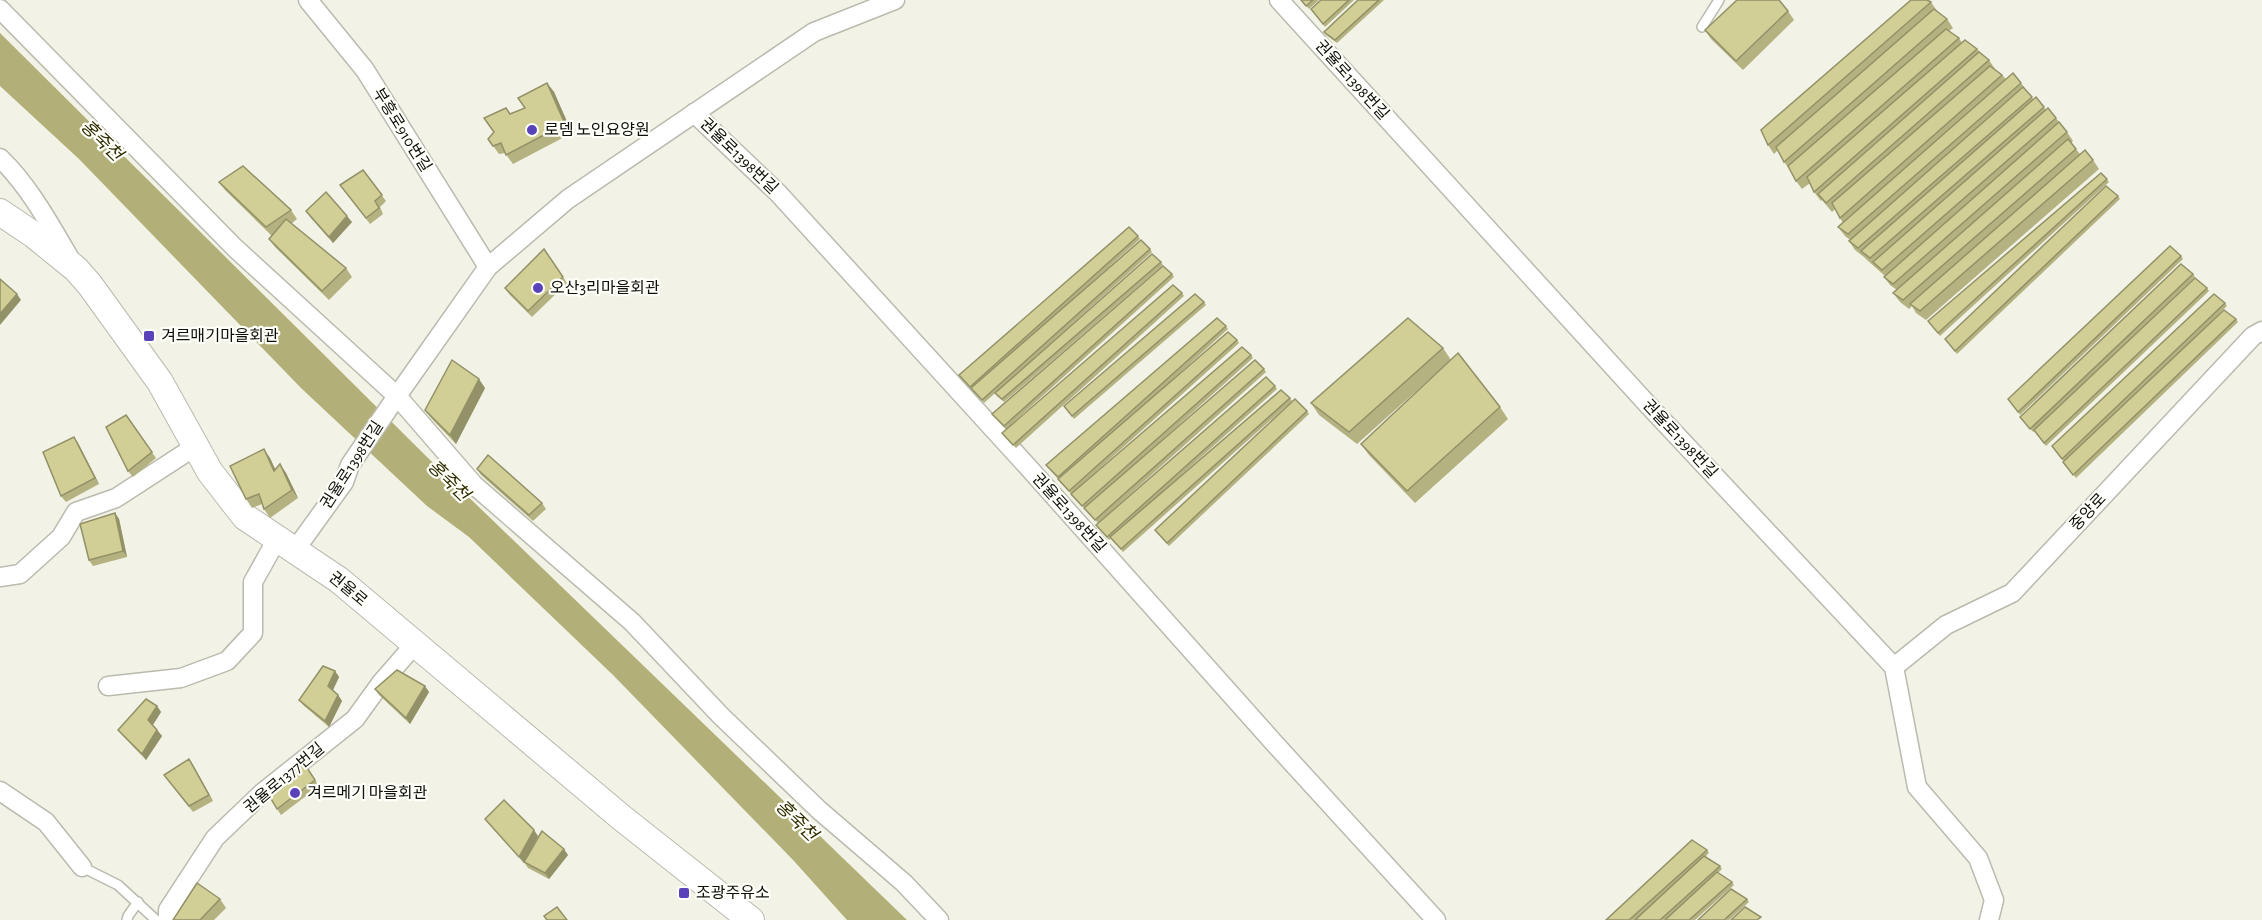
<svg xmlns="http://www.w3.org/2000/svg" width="2262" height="920" viewBox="0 0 2262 920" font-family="'Alegreya Sans','Noto Sans KR',sans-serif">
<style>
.water{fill:#b2b078}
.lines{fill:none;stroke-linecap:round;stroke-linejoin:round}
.lane-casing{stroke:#babaae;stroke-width:12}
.street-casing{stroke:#babaae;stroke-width:21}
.secondary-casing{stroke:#babaae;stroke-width:28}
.lane{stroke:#fff;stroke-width:9}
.street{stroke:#fff;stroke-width:18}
.secondary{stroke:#fff;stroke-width:26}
.wall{fill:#b4b280}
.shaded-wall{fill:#929168}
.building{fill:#d1cf95;stroke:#929168;stroke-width:1.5}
.poi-dot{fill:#5a42ba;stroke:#fffffa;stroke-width:2}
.labels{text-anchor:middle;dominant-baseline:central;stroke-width:4.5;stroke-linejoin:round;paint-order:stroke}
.street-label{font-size:16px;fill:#0e0e0a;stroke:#fffffa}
.poi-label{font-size:16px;fill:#0e0e0a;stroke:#fffffa;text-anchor:start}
.water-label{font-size:18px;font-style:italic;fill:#2f2c00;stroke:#fffffa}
</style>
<rect width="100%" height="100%" fill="#f2f2e6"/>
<polygon class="water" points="0,33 426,456 907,920 847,920 794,861 613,675 469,537 427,506 301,388 79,159 0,86"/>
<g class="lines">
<g class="lane-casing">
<g id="lane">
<polyline points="1702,27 1719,0"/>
<polyline points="82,867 118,885 156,920"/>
<polyline points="127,920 128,916 138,902"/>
</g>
</g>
<g class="street-casing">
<g id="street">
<polyline points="308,0 365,70 488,267"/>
<polyline points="1279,0 1649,406 1894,667 1917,787 1978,858 1994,900 1989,920"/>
<polyline points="0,9 235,248 397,396 474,485 632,622 721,716 819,810 904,883 939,920"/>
<polyline points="694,113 778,193 1028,467 1275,744 1436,920"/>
<path d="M0,158C29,186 49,223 69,257"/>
<polyline points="295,550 344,482 350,465 397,396 488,267 568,199 814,32 895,0"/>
<polyline points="0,577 20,574 61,537 76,512 116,498 196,446"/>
<polyline points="1894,667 1946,625 2012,593 2253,336 2262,331"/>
<polyline points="108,686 181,678 227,661 253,633 253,582 277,539"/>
<polyline points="0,791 46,822 82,867"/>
<polyline points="168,920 168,910 215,838 262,793 355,719 381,683 415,644"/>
</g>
</g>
<g class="secondary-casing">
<polyline id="secondary" points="0,212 34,235 76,269 90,285 160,382 210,472 245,517 339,580 622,818 751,920"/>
</g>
<use href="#lane" class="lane"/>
<use href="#street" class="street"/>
<use href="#secondary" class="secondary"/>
</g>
<g class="wall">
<polygon points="1301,0 1319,0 1309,9"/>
<polygon points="1321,0 1354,0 1325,27 1311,9"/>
<polygon points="1358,0 1384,0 1337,43 1326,35 1324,32"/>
<polygon points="1931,2 1937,11 1947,19 1953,28 1949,31 1959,38 1962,43 1977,49 1989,60 1995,69 2002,75 2006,79 2021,83 2033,99 2036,97 2046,110 2048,108 2067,132 2073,141 2071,143 2080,154 2093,160 2099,169 1926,320 1916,313 1912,306 1909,309 1900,302 1893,293 1897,290 1890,285 1884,277 1885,276 1867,260 1864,257 1855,250 1849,241 1850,240 1845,236 1838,227 1843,223 1835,209 1832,212 1822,200 1821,201 1814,192 1810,183 1802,189 1796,181 1790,170 1784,162 1778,150 1774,154 1768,145"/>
<polygon points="1788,11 1794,20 1743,70 1711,39 1705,30"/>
<polygon points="547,83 554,92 572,133 513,164 505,153 499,154 488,139 510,114 525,108"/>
<polygon points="363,170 386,201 380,207 383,214 370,224 340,185"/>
<polygon points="2101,173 2109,182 1940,336 1928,321"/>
<polygon points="219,182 291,210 297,219 291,224 346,268 352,277 329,300 275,247 269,239 272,236 225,190"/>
<polygon points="2118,196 2120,199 1957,354 1945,339"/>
<polygon points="306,211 352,222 333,243 310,217"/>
<polygon points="1138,236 1140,239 1064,307 1150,249 1152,252 984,403 959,375"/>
<polygon points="544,249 567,283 532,317 509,294 505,288"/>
<polygon points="2181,256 2183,259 2020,415 2008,399"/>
<polygon points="1161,262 1163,265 1004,402 997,396 995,393"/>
<polygon points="1172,274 1174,277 1006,429 995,417 992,414"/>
<polygon points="2193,274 2195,277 2084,383 2207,288 2209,291 2046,446 2034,431 2033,432 2020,417"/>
<polygon points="1182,293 1184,296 1016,448 1004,436 1002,433"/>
<polygon points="1204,302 1206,305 1074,419 1066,409 1064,406"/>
<polygon points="2225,303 2227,306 2186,346 2236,319 2238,322 2076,478 2052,446"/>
<polygon points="1226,326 1228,329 1149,401 1237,340 1239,343 1079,487 1251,355 1253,358 1133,466 1264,369 1266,372 1098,523 1060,482 1058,479 1046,465"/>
<polygon points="1443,348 1451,360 1500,407 1508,419 1415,503 1369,455 1361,444 1442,368 1357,444 1319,415 1311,403"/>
<polygon points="1275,386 1277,389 1160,494 1290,398 1292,401 1123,552 1111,538 1109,540 1098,528 1096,525"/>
<polygon points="485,388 456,444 431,418 425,410"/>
<polygon points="1307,411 1309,414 1169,546 1157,533"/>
<polygon points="126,415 156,458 133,477 128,471"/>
<polygon points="78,443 99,484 66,502 61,496"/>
<polygon points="270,458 275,469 280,464 286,473 298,498 270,518 264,509 262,504 252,508 246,499"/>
<polygon points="477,469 542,503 546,509 533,521 481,475"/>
<polygon points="115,513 119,519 127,557 93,566 89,560"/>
<polygon points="335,671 339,677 333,690 338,695 342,701 329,727 303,705 299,700"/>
<polygon points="375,689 429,692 410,724 379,695"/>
<polygon points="157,706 161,712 153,725 162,736 146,760 123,736 118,730"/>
<polygon points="304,763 319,786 281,815 277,809"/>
<polygon points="193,765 213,801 193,812 164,775"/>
<polygon points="485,819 538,836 529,853 568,855 549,879 528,868 524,862 524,863 490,825"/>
<polygon points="1707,850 1709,853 1705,857 1720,866 1722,869 1718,873 1732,882 1734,885 1695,920 1606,920"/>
<polygon points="220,899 226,908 214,920 173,920"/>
<polygon points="1747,899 1749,902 1729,920 1698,920"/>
</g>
<g class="shaded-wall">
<polygon points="547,83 554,92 572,133 565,124"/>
<polygon points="347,216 352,222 333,243 329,237"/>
<polygon points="17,294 21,300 0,325 0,314"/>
<polygon points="479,379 485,388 456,444 450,435"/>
<polygon points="74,437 78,443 99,484 95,478"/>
<polygon points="264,449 270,458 280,480 274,471"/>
<polygon points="280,464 286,473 298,498 292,490"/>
<polygon points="115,513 119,519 127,557 123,551"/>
<polygon points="335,671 339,677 332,692 328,686"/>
<polygon points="425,686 429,692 410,724 406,718"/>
<polygon points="338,695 342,701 329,727 325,721"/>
<polygon points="157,706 161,712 152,726 148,720"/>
<polygon points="157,730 162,736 146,760 142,754"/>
<polygon points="189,759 193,765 213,801 209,795"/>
<polygon points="534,830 538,836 524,863 519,857"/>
<polygon points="564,849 568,855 549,879 545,873"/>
</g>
<g class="building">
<polygon points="1301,0 1313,0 1306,6"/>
<polygon points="1321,0 1349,0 1323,24 1311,9"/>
<polygon points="1358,0 1379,0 1335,40 1324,32"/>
<polygon points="1737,0 1779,0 1788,11 1736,61 1705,30"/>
<polygon points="1911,0 1927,0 1931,2 1768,145 1761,130"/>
<polygon points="1934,9 1947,19 1784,162 1776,147"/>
<polygon points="1946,29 1959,38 1796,181 1788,166"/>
<polygon points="1965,40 1977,49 1814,192 1807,177"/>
<polygon points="1979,52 1989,60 1826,203 1818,194"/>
<polygon points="1990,66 2002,75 1840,218 1832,203"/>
<polygon points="2013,73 2021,83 1848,234 1838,227"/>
<polygon points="547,83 565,124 506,155 501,143 493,146 488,139 494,132 484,118 506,108 510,114 525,108 518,98"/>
<polygon points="2023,87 2032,97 1858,248 1849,241"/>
<polygon points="2036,97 2044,107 1870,258 1861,251"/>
<polygon points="2048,108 2056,118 1882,270 1873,262"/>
<polygon points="2059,122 2067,132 1893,284 1884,277"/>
<polygon points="2068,139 2076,149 1903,300 1893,293"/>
<polygon points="2085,150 2093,160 1920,311 1910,304"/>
<polygon points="243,166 291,210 266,227 219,182"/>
<polygon points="363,170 382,195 375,201 379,208 366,218 340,185"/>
<polygon points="2101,173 2107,179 1938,333 1928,321"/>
<polygon points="2106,186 2118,196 1955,351 1945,339"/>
<polygon points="326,192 347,216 329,237 306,211"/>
<polygon points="286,219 346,268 322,291 269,239"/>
<polygon points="1129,227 1138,236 970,387 959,375"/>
<polygon points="1141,240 1150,249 982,400 971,388"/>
<polygon points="2170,246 2181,256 2018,412 2008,399"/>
<polygon points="544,249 563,277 528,311 505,288"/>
<polygon points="1152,254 1161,262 1002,399 995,393"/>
<polygon points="2181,264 2193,274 2030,429 2020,417"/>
<polygon points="1163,266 1172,274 1004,426 992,414"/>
<polygon points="2195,278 2207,288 2044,443 2034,430"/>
<polygon points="0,279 17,294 0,314"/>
<polygon points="1173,285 1182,293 1013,445 1002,433"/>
<polygon points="1195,294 1204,302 1072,416 1064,406"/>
<polygon points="2214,294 2225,303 2062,459 2052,446"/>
<polygon points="2224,310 2236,319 2073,475 2063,462"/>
<polygon points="1217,318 1226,326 1058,477 1046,465"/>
<polygon points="1408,318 1443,348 1349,432 1311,403"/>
<polygon points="1228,332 1237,340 1069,491 1058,479"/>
<polygon points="1242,347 1251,355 1082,506 1071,494"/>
<polygon points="1458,353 1500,407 1407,491 1361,444"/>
<polygon points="452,360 479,379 450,435 425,410"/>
<polygon points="1255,360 1264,369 1095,520 1084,508"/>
<polygon points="1266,377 1275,386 1107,537 1096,525"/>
<polygon points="1281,390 1290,398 1121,549 1110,537"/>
<polygon points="1295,399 1307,411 1167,543 1155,530"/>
<polygon points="126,415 152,452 128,471 106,427"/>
<polygon points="74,437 95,478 61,496 43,452"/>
<polygon points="264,449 274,471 280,464 292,490 264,509 259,494 246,499 230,466"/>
<polygon points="488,455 542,503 529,515 477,469"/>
<polygon points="115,513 123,551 89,560 80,524"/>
<polygon points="323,666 335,671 328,686 338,695 325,721 299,700"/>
<polygon points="397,670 425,686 406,718 375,689"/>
<polygon points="146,699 157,706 148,720 157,730 142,754 118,730"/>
<polygon points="189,759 209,795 189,806 164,775"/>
<polygon points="304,763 315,780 277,809 268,794"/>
<polygon points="504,800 534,830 519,857 485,819"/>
<polygon points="542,831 564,849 545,873 524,862"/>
<polygon points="1692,840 1707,850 1629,920 1606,920"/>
<polygon points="1704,856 1720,866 1660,920 1635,920"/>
<polygon points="1717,872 1732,882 1689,920 1665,920"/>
<polygon points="197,883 220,899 200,920 173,920"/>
<polygon points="1731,889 1747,899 1724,920 1698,920"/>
<polygon points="557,907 567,920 547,920 544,916"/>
<polygon points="1745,907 1761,917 1757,920 1731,920"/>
</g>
<g class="poi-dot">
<circle cx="532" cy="130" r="6"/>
<circle cx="538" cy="288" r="6"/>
<rect x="143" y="330" width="12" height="12" rx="3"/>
<circle cx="295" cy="793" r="6"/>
<rect x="678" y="887" width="12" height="12" rx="3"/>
</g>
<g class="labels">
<g class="street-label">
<text transform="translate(1352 80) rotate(48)">권율로1398번길</text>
<text transform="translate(402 130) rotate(58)">부흥로910번길</text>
<text transform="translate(739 156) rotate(44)">권율로1398번길</text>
<text transform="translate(1680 439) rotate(47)">권율로1398번길</text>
<text transform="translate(352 465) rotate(-57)">권율로1398번길</text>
<text transform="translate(2088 512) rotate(-47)">중앙로</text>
<text transform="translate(1069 513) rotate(48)">권율로1398번길</text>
<text transform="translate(348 589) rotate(40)">권율로</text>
<text transform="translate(284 778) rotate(-40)">권율로1377번길</text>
</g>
<g class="poi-label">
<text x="544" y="130">로뎀 노인요양원</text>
<text x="550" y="288">오산3리마을회관</text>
<text x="161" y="336">겨르매기마을회관</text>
<text x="307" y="793">겨르메기 마을회관</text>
<text x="696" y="893">조광주유소</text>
</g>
<g class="water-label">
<text transform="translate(101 141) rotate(44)">홍죽천</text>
<text transform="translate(448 481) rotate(44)">홍죽천</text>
<text transform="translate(796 821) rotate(44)">홍죽천</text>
</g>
</g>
</svg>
